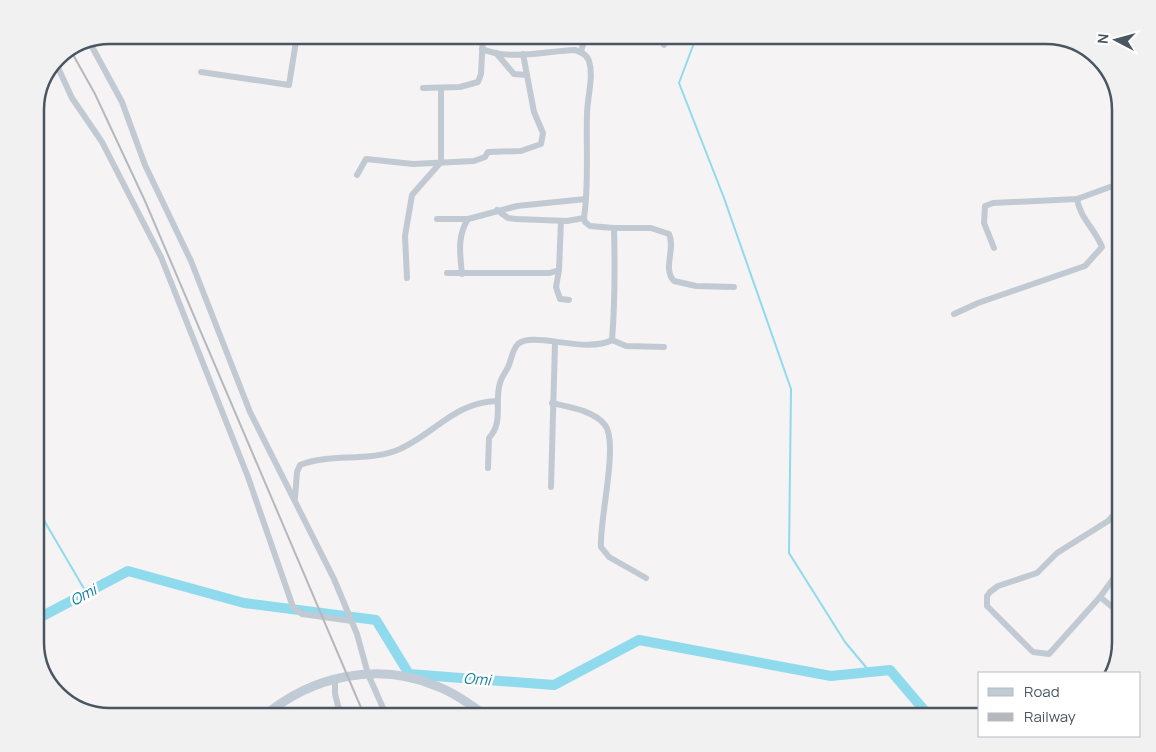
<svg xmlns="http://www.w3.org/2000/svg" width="1156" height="752" viewBox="0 0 1156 752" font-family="Manrope,sans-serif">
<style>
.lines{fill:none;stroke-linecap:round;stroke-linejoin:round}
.stream{stroke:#90daee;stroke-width:2}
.river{stroke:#90daee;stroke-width:10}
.street{stroke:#c1cad2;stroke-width:6}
.secondary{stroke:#c1cbd6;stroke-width:9}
.rail{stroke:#b5b8bd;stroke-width:2}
.labels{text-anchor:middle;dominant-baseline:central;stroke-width:5;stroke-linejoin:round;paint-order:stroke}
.water-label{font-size:15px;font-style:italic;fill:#0c7c9b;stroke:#fff}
.rim{fill:none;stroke:#4a5661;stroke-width:2.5}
</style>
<rect width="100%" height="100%" fill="#f5f3f3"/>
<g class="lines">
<g class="stream">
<polyline points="697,35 679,83 724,198 791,389 789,553 845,642 870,672"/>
<polyline points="35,505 86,592"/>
</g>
<polyline class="river" points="35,620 128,571 244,603 376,620 409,674 554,685 639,640 831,676 890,670 930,717"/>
<g class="street">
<polyline points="90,43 122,102 145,165 191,261 250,412 334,579 357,634 368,674 387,717"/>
<polyline points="664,45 672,35"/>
<path d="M482,49C510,61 546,51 575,50C582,52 587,55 589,61C594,77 587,98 587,115C586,149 589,184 584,218L585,222L590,226L614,228C615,266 615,303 612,340C586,354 533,331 518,344C513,349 512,356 510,362C508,370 502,375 500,383C494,402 504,422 489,438L488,468"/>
<polyline points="581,51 586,35"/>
<polyline points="496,53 514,74 527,75"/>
<polyline points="55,61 72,98 102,142 161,257 248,477 293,607 302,614 352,621"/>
<polyline points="201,72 289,85 297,35"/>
<polyline points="423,88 460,87 478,82 481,74 483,35"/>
<polyline points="357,175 366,159 413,164 474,161 485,157 488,152 521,151 541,144 543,133 534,112 523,54"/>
<polyline points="497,210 508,218 516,219 567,221 584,218"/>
<polyline points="437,219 468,219"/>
<path d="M614,228H651L669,234C676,248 662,269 674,281L696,286L734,287"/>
<polyline points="994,248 984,223 985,206 993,203 1077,199 1121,183"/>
<polyline points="559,270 556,287 560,299 569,300"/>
<polyline points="447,273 550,273 559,270 561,221"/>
<path d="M462,274C460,254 457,236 468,219L517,206L586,199"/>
<polyline points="407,278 405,236 412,195 441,162 441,88"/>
<path d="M954,314L978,303L1085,266L1102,247C1095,229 1080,218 1077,199"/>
<polyline points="612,340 626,346 664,347"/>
<path d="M552,403C570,407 594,411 605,425C619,442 599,522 601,547L609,557L646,578"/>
<polyline points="551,487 555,343"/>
<path d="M295,498L297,472L300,465C330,453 364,462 395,451C432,437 453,402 497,401"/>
<polyline points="1121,507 1108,521 1057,553 1037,573 998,586 990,592 987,596 987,606 1033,652 1049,654 1100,597 1121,568"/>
<polyline points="1100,597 1121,614"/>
<polyline points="335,679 335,694 341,717"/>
</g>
<path class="secondary" d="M263,717C312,675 379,661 439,687C457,694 472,706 488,717"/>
<polyline class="rail" points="71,51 95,94 145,201 365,717"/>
</g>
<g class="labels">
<g class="water-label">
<text transform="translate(83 595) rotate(-28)">Omi</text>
<text transform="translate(477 679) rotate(4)">Omi</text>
</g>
</g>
<path d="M0 0H1156V752H0ZM110 44H1046A66 66 0 0 1 1112 110V642A66 66 0 0 1 1046 708H110A66 66 0 0 1 44 642V110A66 66 0 0 1 110 44Z" fill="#f1f1f2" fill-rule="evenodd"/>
<path class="rim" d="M110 44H1046A66 66 0 0 1 1112 110V642A66 66 0 0 1 1046 708H110A66 66 0 0 1 44 642V110A66 66 0 0 1 110 44Z"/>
<rect x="978" y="672" width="162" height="65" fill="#ffffff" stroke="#b7bbc0"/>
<rect x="988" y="688" width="25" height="8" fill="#c1cbd6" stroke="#b7bbc0"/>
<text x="1024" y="697" font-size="15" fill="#4a5661">Road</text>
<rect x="988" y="713" width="25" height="8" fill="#b5b8bd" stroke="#b7bbc0"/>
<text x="1024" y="722" font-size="15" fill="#4a5661">Railway</text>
<g transform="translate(1116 40) rotate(276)" stroke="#ffffff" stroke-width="4" paint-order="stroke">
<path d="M0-4L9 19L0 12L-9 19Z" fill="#4a5661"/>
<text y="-8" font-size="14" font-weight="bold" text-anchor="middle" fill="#4a5661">N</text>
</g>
</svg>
